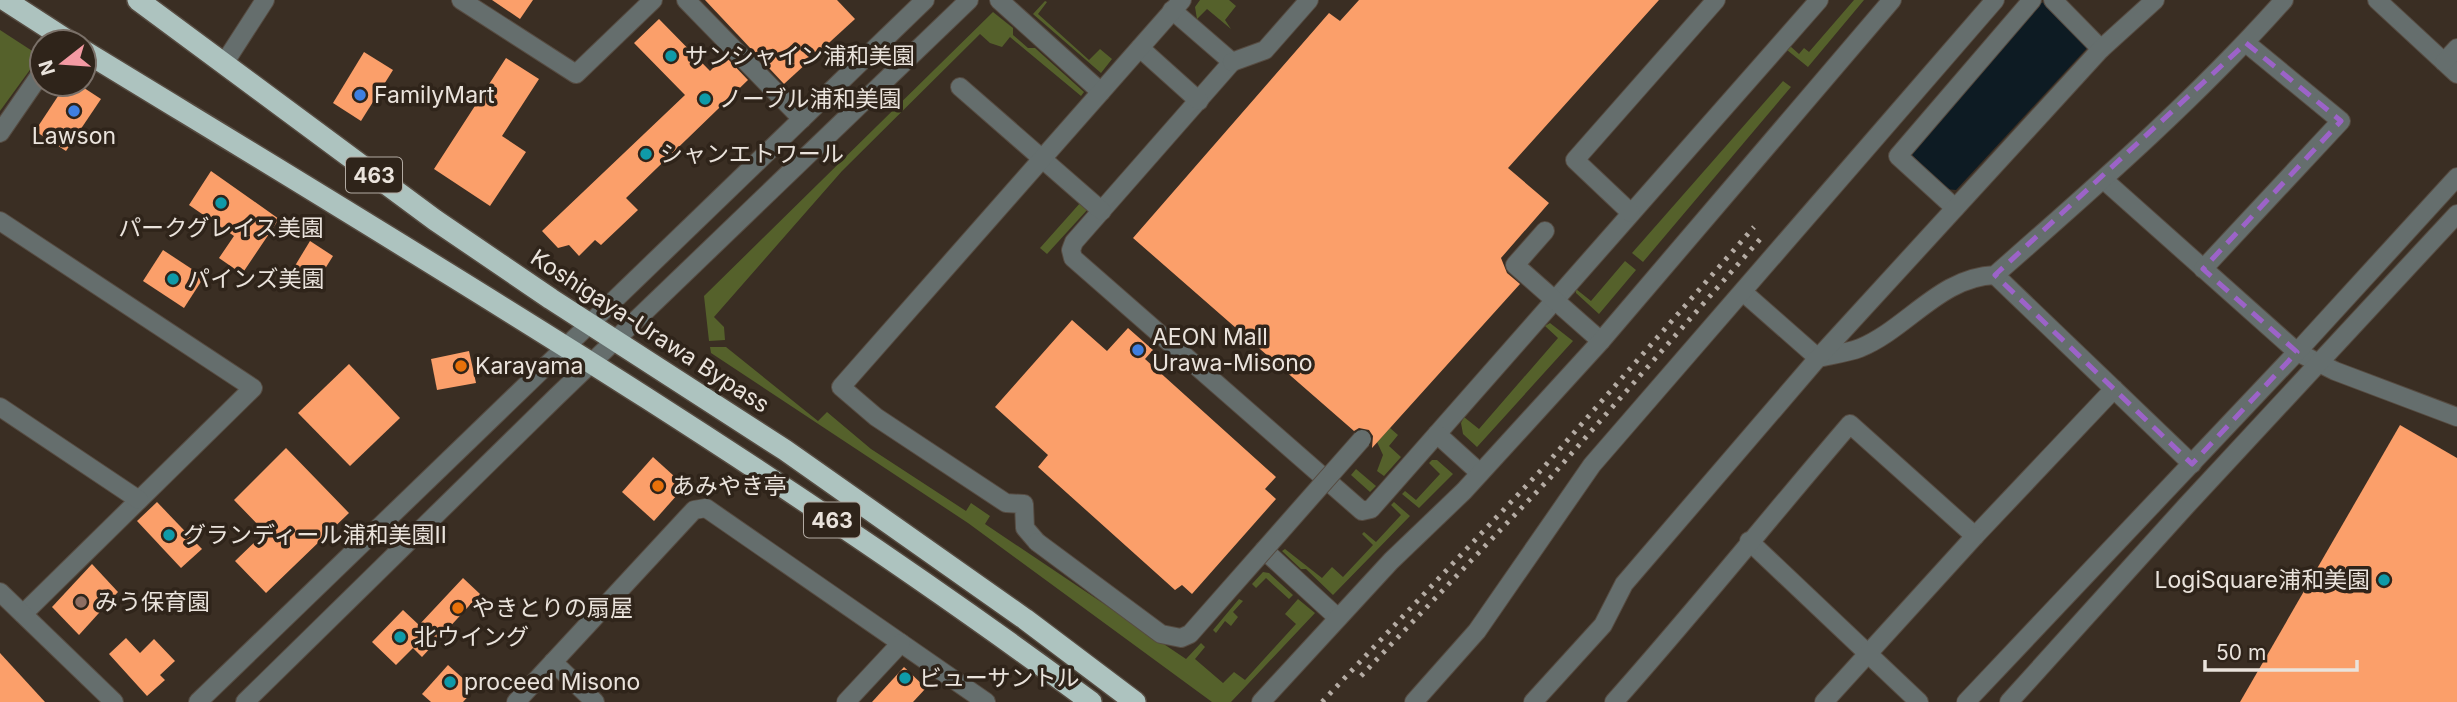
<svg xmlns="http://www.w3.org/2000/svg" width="2457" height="702" viewBox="0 0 2457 702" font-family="Inter,'Noto Sans JP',sans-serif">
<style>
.green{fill:#55612b}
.water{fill:#0d1b23}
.building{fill:#fb9f6a}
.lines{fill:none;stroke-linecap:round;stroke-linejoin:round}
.minor-casing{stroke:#564b41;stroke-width:20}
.highway-casing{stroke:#564b41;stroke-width:24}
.minor{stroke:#656e6d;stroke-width:18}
.highway{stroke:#adc3bf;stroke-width:21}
.rail{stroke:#b5aca4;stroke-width:5;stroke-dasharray:3.5 7;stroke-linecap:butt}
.minor-bridge-casing{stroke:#564b41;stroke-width:20;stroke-linecap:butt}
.minor-bridge{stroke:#656e6d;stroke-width:18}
.marked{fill:none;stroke:#9c63c8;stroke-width:5;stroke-dasharray:14 9;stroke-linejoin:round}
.culture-dot{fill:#0f9aa8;stroke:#2f241a;stroke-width:2.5}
.shop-dot{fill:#3f7fe0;stroke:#2f241a;stroke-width:2.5}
.food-dot{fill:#e8710a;stroke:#2f241a;stroke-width:2.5}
.education-dot{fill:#8d6e63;stroke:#2f241a;stroke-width:2.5}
.labels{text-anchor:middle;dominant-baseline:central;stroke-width:7;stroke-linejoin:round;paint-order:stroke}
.shield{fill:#2f241a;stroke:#b2aaa2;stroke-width:2}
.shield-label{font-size:21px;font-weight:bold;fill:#eae3dc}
.poi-label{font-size:23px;fill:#eae3dc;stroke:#2f241a;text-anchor:start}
.street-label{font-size:23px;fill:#eae3dc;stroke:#2f241a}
</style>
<rect width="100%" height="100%" fill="#3a2e23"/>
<g class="green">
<polygon points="1200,0 1229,0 1236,6 1225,20 1231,29 1207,9 1197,19 1195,7"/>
<polygon points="1854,0 1864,0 1808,67 1787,50 1790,46 1799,54 1804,48 1809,52"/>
<polygon points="1045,1 1047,2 1038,14 1089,60 1100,49 1112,59 1101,73 1033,14"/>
<polygon points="993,12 1013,28 1013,35 1028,48 1035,48 1084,92 1081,96 1010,37 1002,47 990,43 980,34 842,171 714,317 724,327 725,340 709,341 704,296"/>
<polygon points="0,30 40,56 0,111"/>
<polygon points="1783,81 1791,87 1643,262 1632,253"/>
<polygon points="1081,202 1088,209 1047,254 1040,248"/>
<polygon points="1625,261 1636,270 1599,314 1576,293 1576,289 1591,301"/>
<polygon points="1550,323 1573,341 1477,447 1463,434 1461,423 1464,417 1479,429 1558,338 1545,326"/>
<polygon points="710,347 726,347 818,421 827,412 871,449 966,511 971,503 990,516 985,524 1186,659 1201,643 1205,647 1195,659 1223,683 1234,672 1245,680 1296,624 1285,614 1298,599 1315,613 1231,702 1212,702 968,523 711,353"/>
<polygon points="1390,428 1398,435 1389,446 1401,457 1384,476 1377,471 1383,455 1377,442"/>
<polygon points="1432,460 1437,460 1453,474 1419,508 1402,494 1405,491 1416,500 1440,474 1429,463"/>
<polygon points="1356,469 1376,486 1370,492 1351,475"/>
<polygon points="1394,502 1410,516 1333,595 1306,569 1301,569 1282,551 1285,549 1322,578 1332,567 1343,577 1373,545 1362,534 1364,532 1376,542 1401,515 1391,505"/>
<polygon points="1263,572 1269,573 1293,595 1289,599 1266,578 1256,588 1252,584"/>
<polygon points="1239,599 1243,601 1233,612 1238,617 1231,626 1225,621 1216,633 1213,630"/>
</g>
<polygon class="water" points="2046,2 2088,47 1956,190 1946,189 1911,154 2036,4"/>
<g class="building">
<polygon points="492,0 533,0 520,19"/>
<polygon points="705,0 837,0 855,19 784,84"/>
<polygon points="1359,0 1659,0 1508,168 1549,203 1501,258 1507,273 1520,284 1372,448 1373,436 1369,430 1359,428 1354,431 1133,238 1329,13 1340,21"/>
<polygon points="659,19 710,71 725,56 748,80 626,198 638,210 601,245 595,240 579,256 569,245 558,248 542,231 685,95 634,43"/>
<polygon points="364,52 393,70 361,121 333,103"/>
<polygon points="506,58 539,79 502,136 526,152 490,206 434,169"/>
<polygon points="66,84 78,84 101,99 66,151 35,131"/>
<polygon points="211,171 279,219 242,274 219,258 234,236 189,205"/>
<polygon points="310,241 333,256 313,288 290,274"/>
<polygon points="163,250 204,277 184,308 143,281"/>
<polygon points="1072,320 1107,351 1128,328 1153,350 1145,359 1276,477 1265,489 1276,499 1192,594 1182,585 1175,590 1038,467 1048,455 995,407"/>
<polygon points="469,351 476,383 437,390 431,359"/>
<polygon points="349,364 400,418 350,466 298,413"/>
<polygon points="2400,425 2457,458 2457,702 2240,702"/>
<polygon points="286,448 349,513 266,593 235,561 265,532 234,500"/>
<polygon points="653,457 685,486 654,521 622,492"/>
<polygon points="157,502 202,549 181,568 137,521"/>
<polygon points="92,564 118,592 79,635 52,607"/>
<polygon points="463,578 480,594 422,657 413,648 396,665 372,642 403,610 419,625"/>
<polygon points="126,638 140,653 154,639 175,661 160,675 165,680 147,696 109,654"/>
<polygon points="0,653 45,702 0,702"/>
<polygon points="448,665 475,689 463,702 431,702 422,694"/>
<polygon points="904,667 926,688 913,702 872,702"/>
</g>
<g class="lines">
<g class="minor-casing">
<g id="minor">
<polyline points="461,0 576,74 653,0"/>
<polyline points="686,0 802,119"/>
<polyline points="999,0 1101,92"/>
<polyline points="2053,0 2101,49"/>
<polyline points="2377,0 2457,74"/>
<polyline points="1172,10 1232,62 1074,242 1071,250 1073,258 1362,511 1371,509 1819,0"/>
<polyline points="1140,48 1199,101"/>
<polyline points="225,62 265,0"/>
<polyline points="1232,62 1265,50 1309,0"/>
<polyline points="2444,62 2457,48"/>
<polyline points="960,87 1102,211"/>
<polyline points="0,133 42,72"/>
<polyline points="2104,180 2297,352 2335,371 2457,417"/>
<polyline points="1955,208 1898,156 2032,0"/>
<polyline points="1631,213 1575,160 1716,0"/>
<polyline points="0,221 253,388 23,614"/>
<polyline points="1545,231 1515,265 1601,341"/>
<polyline points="2203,269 2341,121 2246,43"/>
<polyline points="1995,275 2192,464"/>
<path d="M1743,292L1818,358C1831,355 1847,353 1860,348C1908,328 1940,277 1995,275C2095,187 2196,99 2284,0"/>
<polyline points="0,407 139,500"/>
<polyline points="1437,434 1480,473"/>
<polyline points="1749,541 1919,702"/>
<polyline points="1037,542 1025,528 1024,504 1006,503 876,417 841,387 1182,0"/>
<polyline points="1264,550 1338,618"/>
<polyline points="0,592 114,702"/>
<polyline points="553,662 595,702"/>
<polyline points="198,702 925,0"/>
<polyline points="245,702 556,397 969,0"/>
<polyline points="516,702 694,510 706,508 986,702"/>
<polyline points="846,702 901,643"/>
<polyline points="1261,702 1391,561 1464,491 1601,341 1892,0"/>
<polyline points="1414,702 1477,631 1592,465 1995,0"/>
<polyline points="1533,702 1603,625 1624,584 1818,358 2101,49 2155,0"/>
<path d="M1614,702C1695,611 1771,516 1850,424L1975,536L2114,389"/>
<polyline points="1824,702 1975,536"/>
<polyline points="1966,702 2297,352 2457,177"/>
<polyline points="2009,702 2186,506 2457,214"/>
</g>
</g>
<g class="highway-casing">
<g id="highway">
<polyline points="5,0 70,42"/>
<polyline points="138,0 435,220 551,299 785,450 1025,619 1135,702"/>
<path d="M84,51C425,259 770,464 1091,702"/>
</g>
</g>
<use href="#minor" class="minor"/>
<use href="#highway" class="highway"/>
<g class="rail">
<polyline points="1361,676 1550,478 1762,237"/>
<polyline points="1322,702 1544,467 1754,227"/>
</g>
<g class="minor-bridge-casing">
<polyline id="minor-bridge" points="1037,542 1161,634 1181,638 1190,634 1362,439"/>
</g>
<use href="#minor-bridge" class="minor-bridge"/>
</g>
<path class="marked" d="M2246,43L2341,121L2203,269L2297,352L2192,464L1995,275Z"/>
<g class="culture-dot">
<circle cx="671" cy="56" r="7"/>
<circle cx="705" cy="99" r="7"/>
<circle cx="646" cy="154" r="7"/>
<circle cx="221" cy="203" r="7"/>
<circle cx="173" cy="279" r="7"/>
<circle cx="169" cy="535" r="7"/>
<circle cx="2384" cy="580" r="7"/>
<circle cx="400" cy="637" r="7"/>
<circle cx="905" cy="678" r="7"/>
<circle cx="450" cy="682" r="7"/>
</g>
<g class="shop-dot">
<circle cx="360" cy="95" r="7"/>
<circle cx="74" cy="111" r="7"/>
<circle cx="1138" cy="350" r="7"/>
</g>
<g class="food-dot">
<circle cx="461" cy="366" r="7"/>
<circle cx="658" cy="486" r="7"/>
<circle cx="458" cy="608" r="7"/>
</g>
<circle class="education-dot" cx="81" cy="602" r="7"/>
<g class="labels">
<g class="shield">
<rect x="346" y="157.5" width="56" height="35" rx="5"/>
<rect x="804" y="502.5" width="56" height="35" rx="5"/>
</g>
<g class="shield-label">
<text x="374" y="175">463</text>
<text x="832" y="520">463</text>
</g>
<g class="poi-label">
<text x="685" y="56">サンシャイン浦和美園</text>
<text x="374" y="95">FamilyMart</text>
<text x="719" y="99">ノーブル浦和美園</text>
<text x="74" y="136" text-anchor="middle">Lawson</text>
<text x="660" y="154">シャンエトワール</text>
<text x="221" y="228" text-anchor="middle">パークグレイス美園</text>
<text x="187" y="279">パインズ美園</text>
<text x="1152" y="337">AEON Mall<tspan x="1152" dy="26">Urawa-Misono</tspan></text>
<text x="475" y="366">Karayama</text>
<text x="672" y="486">あみやき亭</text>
<text x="183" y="535">グランディール浦和美園Ⅱ</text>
<text x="2370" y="580" text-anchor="end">LogiSquare浦和美園</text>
<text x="95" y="602">みう保育園</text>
<text x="472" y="608">やきとりの扇屋</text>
<text x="414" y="637">北ウイング</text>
<text x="919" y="678">ビューサントル</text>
<text x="464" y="682">proceed Misono</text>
</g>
<g class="street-label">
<text transform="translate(650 331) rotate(33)">Koshigaya-Urawa Bypass</text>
</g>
</g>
<g transform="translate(63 63) rotate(253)"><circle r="33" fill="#2f241a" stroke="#7a7068" stroke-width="2"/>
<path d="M0-5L12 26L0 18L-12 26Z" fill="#f49aa3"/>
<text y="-10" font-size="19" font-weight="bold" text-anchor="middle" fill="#eae3dc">N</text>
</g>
<path d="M2205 660v10h152v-10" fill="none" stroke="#eae3dc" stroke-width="3.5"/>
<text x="2216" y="660" font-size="21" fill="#eae3dc" stroke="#2f241a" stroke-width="5" paint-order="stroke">50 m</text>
</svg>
